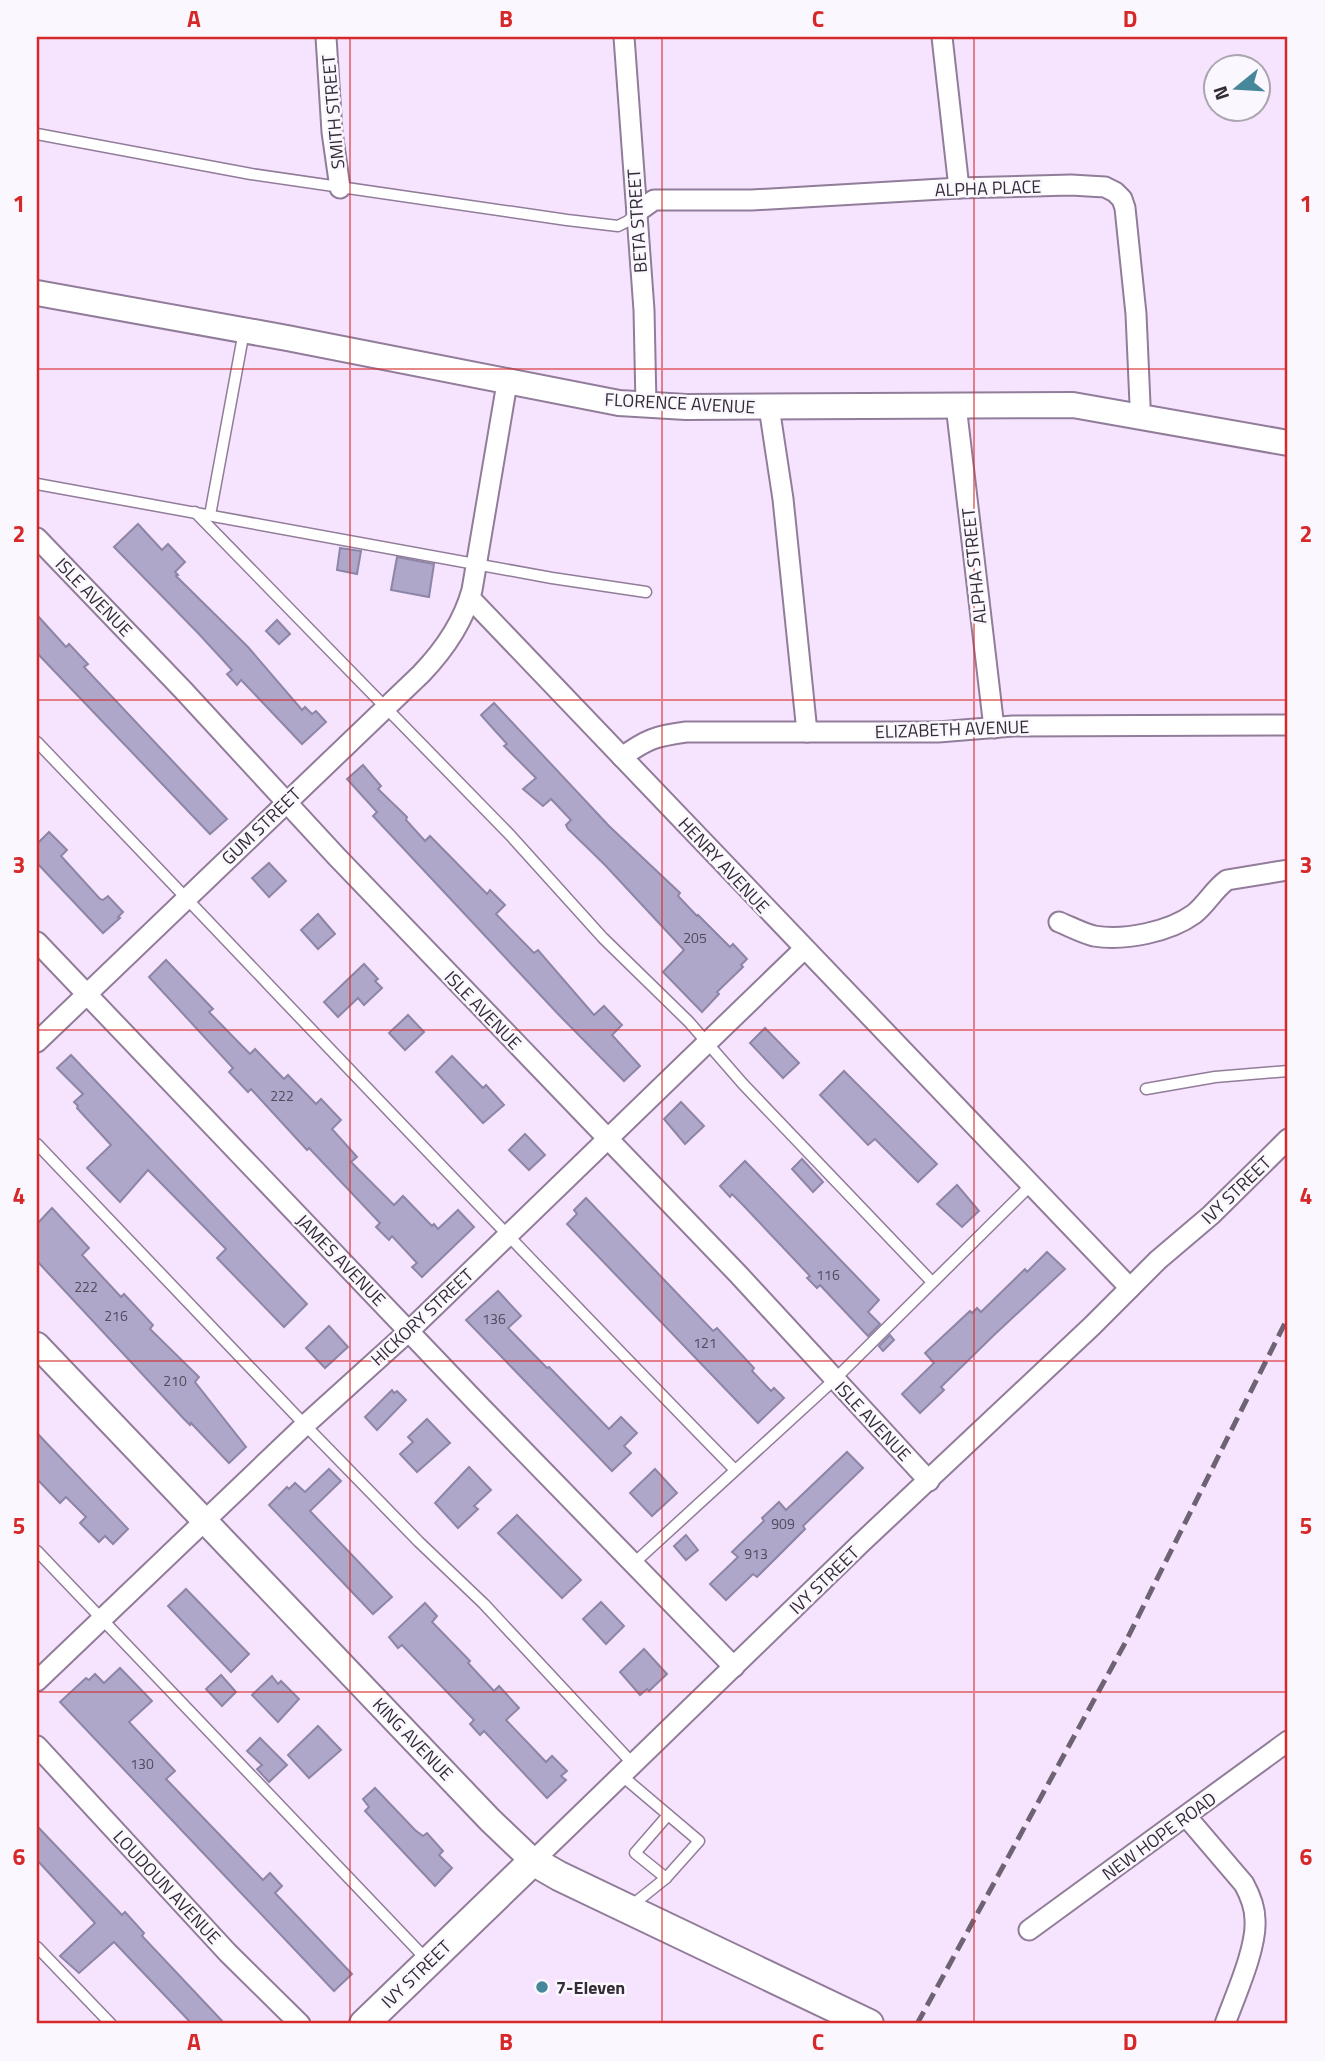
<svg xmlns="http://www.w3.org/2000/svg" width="1325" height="2061" viewBox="0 0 1325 2061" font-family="'Titillium Web',sans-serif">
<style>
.building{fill:#afa7ca;stroke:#8d85a6;stroke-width:2}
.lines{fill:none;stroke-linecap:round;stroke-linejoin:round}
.service-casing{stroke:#917c9a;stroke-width:13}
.minor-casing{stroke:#917c9a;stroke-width:23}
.tertiary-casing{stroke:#917c9a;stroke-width:28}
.secondary-casing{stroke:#917c9a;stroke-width:32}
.service{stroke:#fff;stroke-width:10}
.minor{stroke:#fff;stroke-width:19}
.tertiary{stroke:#fff;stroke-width:24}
.secondary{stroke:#fff;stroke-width:28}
.rail{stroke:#6e6373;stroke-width:5;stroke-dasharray:14 7;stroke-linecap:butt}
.grid{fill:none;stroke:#d62828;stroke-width:2;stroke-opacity:0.55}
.poi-dot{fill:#47879a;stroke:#fbf7fe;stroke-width:2.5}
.labels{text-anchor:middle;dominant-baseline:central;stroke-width:5;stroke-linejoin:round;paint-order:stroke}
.number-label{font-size:14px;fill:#524a5c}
.street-label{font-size:18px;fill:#332b37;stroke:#fbf7fe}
.poi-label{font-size:18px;font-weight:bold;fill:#332b37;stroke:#fbf7fe;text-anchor:start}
.neatline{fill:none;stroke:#d62828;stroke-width:2.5}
.grid-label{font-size:23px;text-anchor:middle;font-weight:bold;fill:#d62828}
</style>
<rect width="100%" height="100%" fill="#f6e4fe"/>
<g class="building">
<polygon points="138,524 162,550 168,544 185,562 175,572 178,575 176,576 248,647 302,710 305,707 312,714 316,711 326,722 302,744 245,684 241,680 237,685 227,674 232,670 198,633 114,547"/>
<polygon points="340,548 361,551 357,574 337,570"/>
<polygon points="397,557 434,564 429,597 391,590"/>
<polygon points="37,615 66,647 69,644 88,664 84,667 227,819 210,834 37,653"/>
<polygon points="277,620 290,634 279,644 266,631"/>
<polygon points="494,703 609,826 680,893 678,896 697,916 698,915 730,947 733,944 747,959 741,965 743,967 717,992 719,994 702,1012 663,972 684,950 605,865 568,829 566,825 571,820 551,799 543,806 523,789 536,778 504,746 507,744 481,715"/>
<polygon points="363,765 381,786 378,789 407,817 406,820 425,841 430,836 487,894 490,890 505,905 496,914 534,953 538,950 594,1015 604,1006 622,1025 612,1035 640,1066 624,1081 559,1015 373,816 377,812 347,779"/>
<polygon points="49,832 67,850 61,856 100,899 103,900 108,896 123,912 118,917 120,918 103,933 37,863 37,844"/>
<polygon points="269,863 286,881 269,897 252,878"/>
<polygon points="318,914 335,934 318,949 301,930"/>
<polygon points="166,960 213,1009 209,1012 250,1054 255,1049 284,1079 288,1075 316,1104 321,1099 341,1120 332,1129 357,1157 351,1162 394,1205 403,1196 432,1226 434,1224 438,1229 458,1210 474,1227 422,1277 412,1267 417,1263 392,1236 389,1240 376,1227 380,1223 309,1148 307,1150 251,1089 248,1092 229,1072 233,1068 149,977"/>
<polygon points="364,964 378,979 375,981 382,988 364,1005 358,998 338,1017 324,1002"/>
<polygon points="408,1015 424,1032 405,1050 389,1033"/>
<polygon points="765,1028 799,1063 783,1078 750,1043"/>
<polygon points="71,1055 307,1304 284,1327 217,1258 226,1249 148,1170 120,1202 87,1168 111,1145 77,1108 78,1106 74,1102 83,1094 57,1068"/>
<polygon points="452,1056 483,1088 486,1085 504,1105 483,1123 436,1072"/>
<polygon points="844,1071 937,1164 918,1182 875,1139 868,1145 820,1095"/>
<polygon points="681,1102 704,1126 685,1144 664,1119"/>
<polygon points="525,1134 545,1155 529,1170 509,1150"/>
<polygon points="802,1159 823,1182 813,1192 792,1169"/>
<polygon points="745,1161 879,1300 868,1312 880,1324 868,1336 820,1285 817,1288 807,1278 810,1276 742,1204 732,1194 730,1197 720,1186"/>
<polygon points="957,1185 979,1211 962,1227 937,1204"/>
<polygon points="586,1198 713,1331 717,1328 754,1368 752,1371 771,1391 774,1388 784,1398 758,1423 567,1224 577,1214 574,1210"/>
<polygon points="52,1208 89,1248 82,1255 121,1297 124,1294 153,1325 150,1329 199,1377 195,1382 246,1447 229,1463 191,1423 190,1425 184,1419 37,1261 37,1224"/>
<polygon points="1047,1252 1065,1269 993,1336 941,1387 944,1390 920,1413 902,1394 934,1363 925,1353 970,1311 972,1313 977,1308 981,1312 1025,1269 1027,1272"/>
<polygon points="498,1291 521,1316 508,1328 547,1368 549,1367 609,1429 621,1417 637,1433 624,1446 631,1453 612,1471 466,1320"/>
<polygon points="329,1326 348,1347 325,1368 306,1348"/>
<polygon points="890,1335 894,1340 883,1351 879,1346"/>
<polygon points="392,1390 394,1393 397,1391 406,1400 377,1430 365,1417"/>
<polygon points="427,1419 450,1443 417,1472 400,1454 413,1442 408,1437"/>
<polygon points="37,1433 128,1529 113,1544 105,1536 99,1542 80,1523 86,1517 66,1497 60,1503 37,1479"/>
<polygon points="847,1452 863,1468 803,1526 805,1529 757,1577 753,1574 726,1600 710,1584 738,1557 732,1552 764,1521 762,1518 779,1502 786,1510"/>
<polygon points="469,1467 491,1490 474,1506 478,1509 458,1528 435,1503"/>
<polygon points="329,1469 341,1481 310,1511 392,1597 373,1614 269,1505 287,1487 289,1489 295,1483 305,1492"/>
<polygon points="655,1469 677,1493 652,1516 630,1493"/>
<polygon points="517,1515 581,1580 562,1598 498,1533"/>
<polygon points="686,1535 698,1550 686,1560 674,1546"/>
<polygon points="186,1589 249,1654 231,1672 168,1606"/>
<polygon points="601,1602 624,1626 606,1644 583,1619"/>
<polygon points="425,1603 437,1616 432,1622 470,1661 468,1663 494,1691 499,1686 519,1708 506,1720 546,1762 552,1756 567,1771 561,1776 566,1780 547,1798 484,1731 480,1735 470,1724 474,1720 402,1645 398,1648 389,1637"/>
<polygon points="644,1649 667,1674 649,1691 647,1689 640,1695 620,1672"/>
<polygon points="120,1668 152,1701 129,1722 175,1771 166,1779 263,1880 270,1873 282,1886 275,1893 352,1974 334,1991 60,1702 86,1678 89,1680 95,1674 104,1683"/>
<polygon points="221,1675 236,1692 222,1706 206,1689"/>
<polygon points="272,1676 278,1684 281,1681 299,1699 278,1722 252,1695"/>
<polygon points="318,1726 341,1750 309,1778 288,1755"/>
<polygon points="260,1738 287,1765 269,1782 257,1769 262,1765 247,1751"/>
<polygon points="375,1788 415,1830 423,1836 427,1833 443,1851 439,1855 452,1868 435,1886 365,1811 369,1807 363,1799"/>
<polygon points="37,1826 122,1915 125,1912 144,1933 142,1936 225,2024 192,2024 114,1942 79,1973 60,1956 95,1923 37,1860"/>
</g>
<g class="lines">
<g class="service-casing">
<g id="service">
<polyline points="37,134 251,174 567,220 618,226 628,221 636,213"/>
<polyline points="37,484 552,578 646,592"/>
<polyline points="195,512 511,836 603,938 689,1022 743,1084 932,1282"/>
<polyline points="210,515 244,331"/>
<path d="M37,742C270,985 500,1230 735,1470"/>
<polyline points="1146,1089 1215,1077 1288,1071"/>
<polyline points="37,1144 305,1425 419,1542 484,1604 633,1764"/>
<polyline points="37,1551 428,1961"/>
<polyline points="633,1564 834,1380 1031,1185"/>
<polyline points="621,1775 699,1841 666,1878 631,1906"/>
<polyline points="666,1878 635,1853 668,1815"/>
<polyline points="37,1947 111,2024"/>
</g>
</g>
<g class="minor-casing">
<g id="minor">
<polyline points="326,37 332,132 340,188"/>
<polyline points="624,37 644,310 646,405"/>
<polyline points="942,37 959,188"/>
<polyline points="637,212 654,200 752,200 959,188 1071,185 1105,187 1115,192 1122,199 1125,208 1136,314 1140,404 1139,416"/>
<polyline points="956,405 994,728"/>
<polyline points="769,407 783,499 807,732"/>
<polyline points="37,538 183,690 337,857 738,1274 929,1481"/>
<polyline points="470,598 1130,1288"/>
<path d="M622,757C647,739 656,736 686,732H938L1013,726L1288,725"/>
<path d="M1059,922C1071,927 1082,933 1094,936C1125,941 1169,932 1194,914C1207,904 1214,889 1227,880L1288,870"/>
<polyline points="37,942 479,1405 734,1667"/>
<path d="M37,1042L421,674C445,649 463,623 472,590L507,383"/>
<polyline points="37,1681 305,1425 409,1331 804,949"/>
<polyline points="37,1746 228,1953 300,2024"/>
<path d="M1186,1816L1244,1884C1250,1895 1255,1907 1255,1920C1257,1948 1235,1996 1225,2024"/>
<polyline points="533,1861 860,1544 1092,1326 1158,1260 1211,1215 1288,1139"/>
<polyline points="1029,1930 1288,1741"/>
</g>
</g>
<g class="tertiary-casing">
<g id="tertiary">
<polyline points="37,293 287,338 619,403 686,407 1073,405 1288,443"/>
<polyline points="37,1345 490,1820 533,1861"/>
</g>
</g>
<g class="secondary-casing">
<polyline id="secondary" points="364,2024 533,1861 559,1876 869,2024"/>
</g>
<use href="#service" class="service"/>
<use href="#minor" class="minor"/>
<use href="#tertiary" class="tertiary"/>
<use href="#secondary" class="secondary"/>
<polyline class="rail" points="917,2024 1124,1645 1288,1317"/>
</g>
<path class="grid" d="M350,37V2024M662,37V2024M974,37V2024M37,369H1288M37,700H1288M37,1030H1288M37,1361H1288M37,1692H1288"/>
<circle class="poi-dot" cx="542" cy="1987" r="7"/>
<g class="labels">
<g class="number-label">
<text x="695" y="937">205</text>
<text x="282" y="1095">222</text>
<text x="828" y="1274">116</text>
<text x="86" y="1286">222</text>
<text x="116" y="1315">216</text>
<text x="494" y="1318">136</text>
<text x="705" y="1342">121</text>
<text x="175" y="1380">210</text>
<text x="783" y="1523">909</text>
<text x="756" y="1553">913</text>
<text x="142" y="1763">130</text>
</g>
<g class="street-label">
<text transform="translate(333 112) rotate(-95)">SMITH STREET</text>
<text transform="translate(988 188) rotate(-2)">ALPHA PLACE</text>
<text transform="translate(637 221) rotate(-94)">BETA STREET</text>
<text transform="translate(680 403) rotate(3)">FLORENCE AVENUE</text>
<text transform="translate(974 566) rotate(-96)">ALPHA STREET</text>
<text transform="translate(94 597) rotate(46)">ISLE AVENUE</text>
<text transform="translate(952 729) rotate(-2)">ELIZABETH AVENUE</text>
<text transform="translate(261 826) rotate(-44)">GUM STREET</text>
<text transform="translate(724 865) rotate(47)">HENRY AVENUE</text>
<text transform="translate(483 1010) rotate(46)">ISLE AVENUE</text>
<text transform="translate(1236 1190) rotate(-44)">IVY STREET</text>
<text transform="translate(341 1260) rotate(46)">JAMES AVENUE</text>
<text transform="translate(422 1317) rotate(-43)">HICKORY STREET</text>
<text transform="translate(873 1421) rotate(47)">ISLE AVENUE</text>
<text transform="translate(824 1580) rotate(-44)">IVY STREET</text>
<text transform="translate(413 1739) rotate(46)">KING AVENUE</text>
<text transform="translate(1159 1836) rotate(-36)">NEW HOPE ROAD</text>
<text transform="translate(167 1887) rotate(47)">LOUDOUN AVENUE</text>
<text transform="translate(416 1974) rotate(-44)">IVY STREET</text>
</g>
<g class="poi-label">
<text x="556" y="1987">7-Eleven</text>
</g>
</g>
<rect width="1325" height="2061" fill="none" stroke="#fbf7fe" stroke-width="77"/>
<g transform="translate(1237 88) rotate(252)"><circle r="33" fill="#fbf7fe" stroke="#aba5ae" stroke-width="2"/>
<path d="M0-5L12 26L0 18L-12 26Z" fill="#47879a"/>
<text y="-10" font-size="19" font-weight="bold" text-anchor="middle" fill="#332b37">N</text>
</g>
<rect x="38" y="38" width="1248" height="1984" class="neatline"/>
<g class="grid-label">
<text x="194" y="27">A</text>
<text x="506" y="27">B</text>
<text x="818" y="27">C</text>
<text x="1130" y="27">D</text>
<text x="19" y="212">1</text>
<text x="1306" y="212">1</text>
<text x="19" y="542">2</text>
<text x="1306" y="542">2</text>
<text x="19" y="873">3</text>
<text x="1306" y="873">3</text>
<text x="19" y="1204">4</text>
<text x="1306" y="1204">4</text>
<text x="19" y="1534">5</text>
<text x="1306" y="1534">5</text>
<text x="19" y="1865">6</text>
<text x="1306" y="1865">6</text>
<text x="194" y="2050">A</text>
<text x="506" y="2050">B</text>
<text x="818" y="2050">C</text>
<text x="1130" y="2050">D</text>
</g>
</svg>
